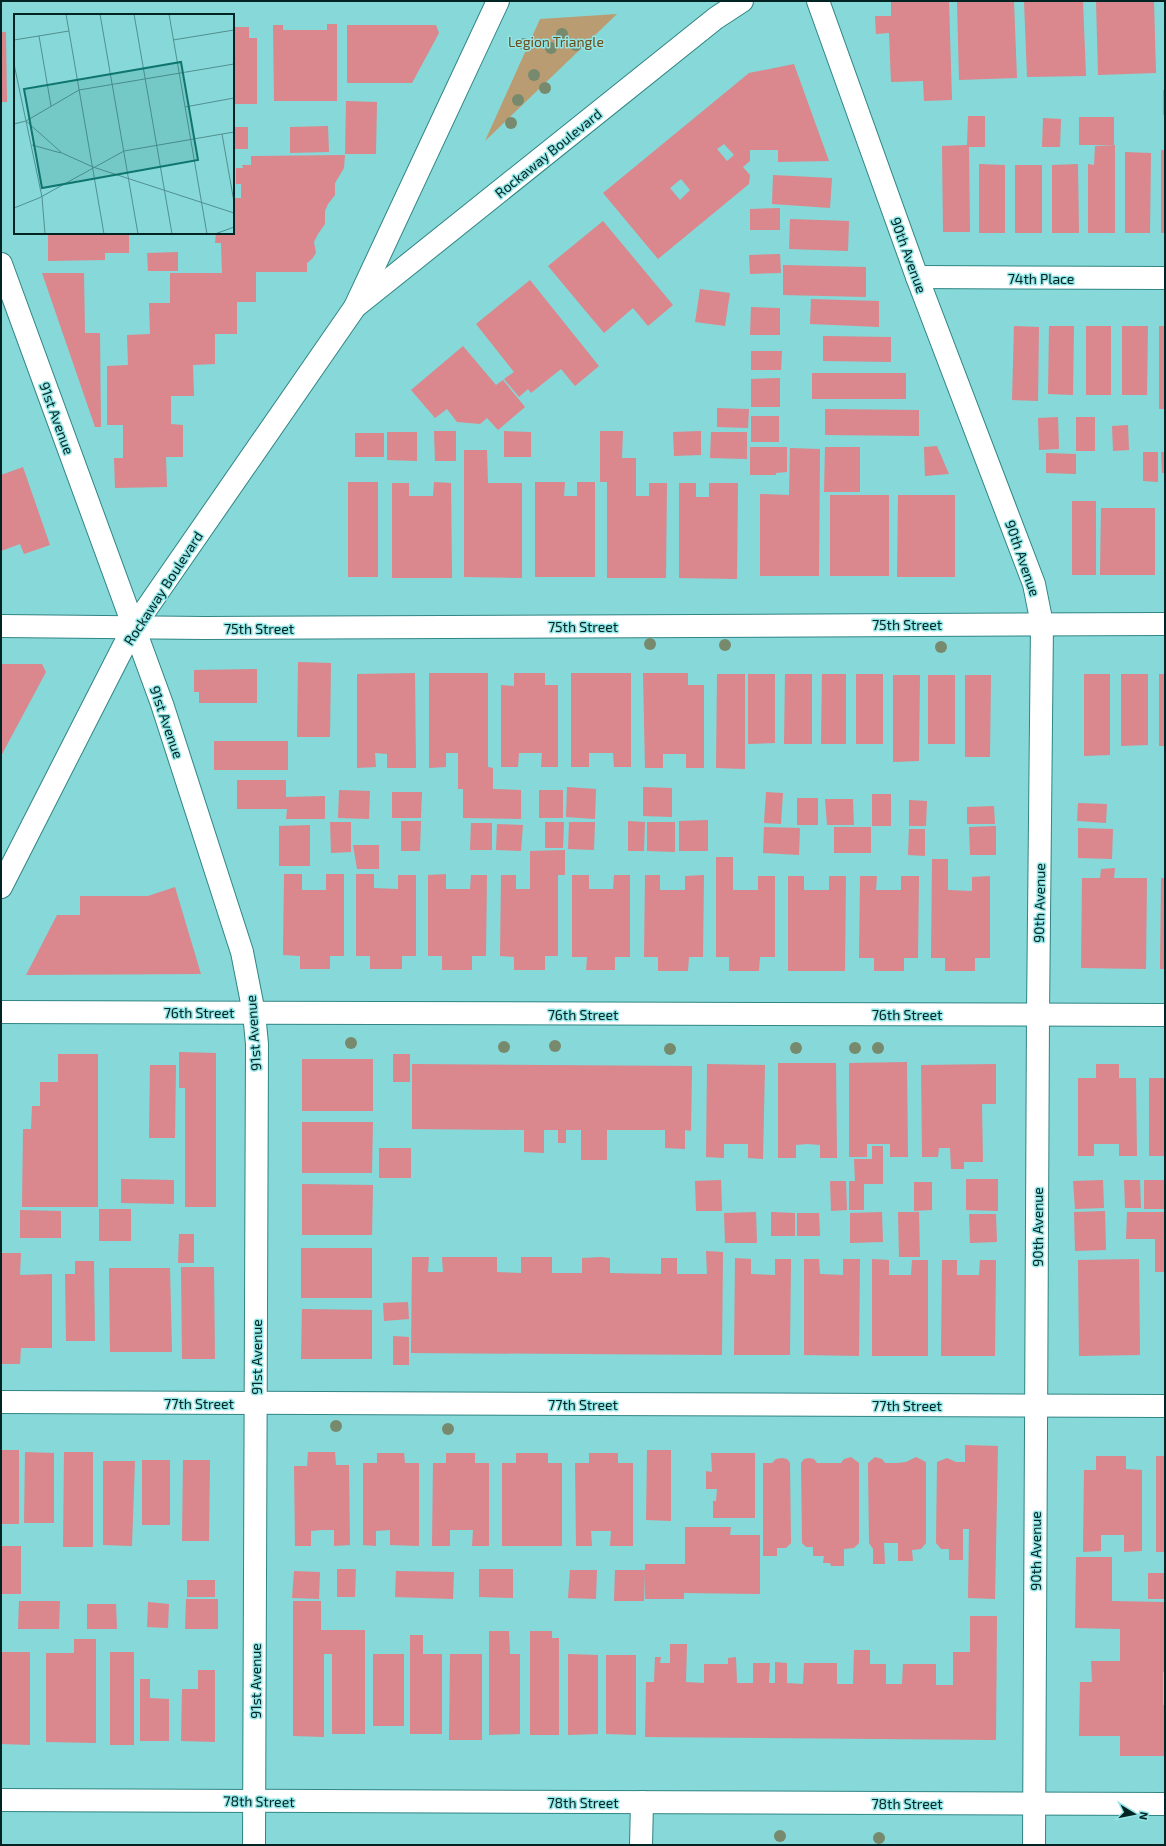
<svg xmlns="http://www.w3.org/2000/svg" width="1166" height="1846" viewBox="0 0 1166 1846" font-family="'Exo 2',sans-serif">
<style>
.green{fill:#ba9c72}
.building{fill:#da878d;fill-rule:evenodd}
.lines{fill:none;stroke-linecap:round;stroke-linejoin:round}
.minor-casing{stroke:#318585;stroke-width:24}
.secondary-casing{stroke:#318585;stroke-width:24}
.minor{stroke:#fff;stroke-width:22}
.secondary{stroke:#fff;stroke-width:22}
.tree{fill:#788a6e}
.labels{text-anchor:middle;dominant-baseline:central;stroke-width:3;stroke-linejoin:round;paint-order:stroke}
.park-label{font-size:14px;fill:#6b4b18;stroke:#94e5e5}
.street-label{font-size:14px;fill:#002323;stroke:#94e5e5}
.inset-road{fill:none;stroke:#519090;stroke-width:1}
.view{fill:#0f766e;fill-opacity:0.15;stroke:#0f766e;stroke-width:2}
.inset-edge{fill:none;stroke:#002323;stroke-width:2}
</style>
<rect width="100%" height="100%" fill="#87d8d8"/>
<polygon class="green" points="617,14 485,141 540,19"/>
<g class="building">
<polygon points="949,1 952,100 924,101 923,81 891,82 889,33 876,34 875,16 891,16 891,2"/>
<polygon points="957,1 1014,1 1017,78 959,80"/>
<polygon points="1024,1 1083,1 1086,76 1027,77"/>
<polygon points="1096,1 1154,1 1156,73 1098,75"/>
<polygon points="327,24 337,24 337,101 274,101 273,25 283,25 283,30 327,30"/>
<polygon points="347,25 436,25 439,33 412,83 347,83"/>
<polygon points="233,27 249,27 249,38 257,38 257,104 233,104"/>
<polygon points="1,32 6,32 7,102 1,102"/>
<path d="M794,64L829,161L778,162V150H750V161L743,167L750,175L749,184L658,259L603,193L749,73ZM724,144L734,155L727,161L717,149ZM681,179L690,190L680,200L670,188Z"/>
<rect x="1163" y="90" width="2" height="25"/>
<polygon points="346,101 377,102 376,154 345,154"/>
<polygon points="968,116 985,116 985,147 969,147 970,232 943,232 942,146 967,145"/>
<rect x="1079" y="117" width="35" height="28"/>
<polygon points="1043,118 1061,119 1060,147 1042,147"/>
<polygon points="328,126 329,152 290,153 290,127"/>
<rect x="233" y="127" width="15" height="22"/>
<polygon points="1115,145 1115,233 1088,233 1088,164 1094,165 1095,146"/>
<rect x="1161" y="150" width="4" height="83"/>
<polygon points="1125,152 1151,153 1150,233 1125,233"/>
<polygon points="345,155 344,168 335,183 335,195 328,204 325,211 325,224 318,234 314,242 316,253 312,259 307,263 307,272 256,272 256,302 237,302 237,334 215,334 215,364 193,365 194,396 171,396 171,424 183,425 183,457 166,457 167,487 115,488 114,458 123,458 123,425 107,425 107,366 128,365 127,335 150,334 149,303 170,303 170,273 222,273 221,243 215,243 216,233 233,233 233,198 241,198 241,184 236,184 236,168 243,168 242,165 251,165 251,156"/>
<polygon points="979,164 1005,165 1005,233 979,233"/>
<polygon points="1078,164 1079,233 1052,233 1052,165"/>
<rect x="1015" y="165" width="27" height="68"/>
<polygon points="773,175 832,178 830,208 772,204"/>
<polygon points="780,208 780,230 750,230 750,209"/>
<polygon points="790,219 849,221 848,251 789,249"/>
<polygon points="603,221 673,305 648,326 633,308 604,333 548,266"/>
<polygon points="48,233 129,234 129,253 105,253 105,260 48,261"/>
<polygon points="178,252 178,271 148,271 147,253"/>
<polygon points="780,254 781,273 750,274 749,255"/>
<polygon points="783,265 866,267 866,297 783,295"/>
<polygon points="42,273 84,273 85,333 100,333 101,427 95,427"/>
<polygon points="530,280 599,366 575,386 561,369 531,393 528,389 519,397 504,379 514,372 476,324"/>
<polygon points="700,289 730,293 725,326 695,322"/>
<polygon points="811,299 879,301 879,327 810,324"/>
<polygon points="751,307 780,308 780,335 750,335"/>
<polygon points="1014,326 1039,327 1038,401 1012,400"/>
<polygon points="1049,326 1074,326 1073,395 1048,394"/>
<rect x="1086" y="326" width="25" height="69"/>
<polygon points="1122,326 1148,326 1147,395 1122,395"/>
<rect x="1159" y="326" width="6" height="83"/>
<polygon points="823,336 891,337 891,362 823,361"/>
<polygon points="463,346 496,385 503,380 525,407 498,430 487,418 480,424 457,422 447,409 435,418 411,390"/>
<polygon points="751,351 782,351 781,370 751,370"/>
<rect x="812" y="373" width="94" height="26"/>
<polygon points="780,378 780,407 751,407 751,379"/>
<polygon points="717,408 749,409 748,428 717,427"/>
<polygon points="825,409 919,410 919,436 825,435"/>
<rect x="751" y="416" width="28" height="26"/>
<polygon points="1058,417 1059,449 1039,450 1038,418"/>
<rect x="1076" y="417" width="19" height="34"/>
<polygon points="1128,425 1129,450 1113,451 1112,426"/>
<polygon points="434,431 456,431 456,461 435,461"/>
<polygon points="504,431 531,432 531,457 504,457"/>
<polygon points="600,431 623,431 622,458 636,458 636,496 649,496 649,483 667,483 666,578 607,578 607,482 600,482"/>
<polygon points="701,431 701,455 674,456 673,432"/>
<polygon points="387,432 417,432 417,461 387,460"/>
<polygon points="711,432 747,432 747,459 710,458"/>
<rect x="355" y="433" width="29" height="24"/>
<polygon points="937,446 949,474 925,476 924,447"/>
<polygon points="750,447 787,447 787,472 776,473 776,475 750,475"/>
<polygon points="825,447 860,447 860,492 824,492"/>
<polygon points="790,448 820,449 819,576 760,576 760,494 789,495"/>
<polygon points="464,450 487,450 488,483 522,483 522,578 464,577"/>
<polygon points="1143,452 1158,452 1158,482 1143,481"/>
<polygon points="1161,452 1165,452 1165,473 1162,473"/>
<polygon points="1046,453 1076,454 1076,474 1046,473"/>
<polygon points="23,467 50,545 24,554 20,544 1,551 1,475"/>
<rect x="348" y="482" width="30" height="95"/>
<polygon points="434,482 451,483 452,578 392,578 392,483 409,483 409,496 433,496"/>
<polygon points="535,482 565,482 564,496 577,496 577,482 595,482 595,577 535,577"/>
<polygon points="679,483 696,483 696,497 709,497 709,483 738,483 737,579 679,578"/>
<rect x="830" y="495" width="59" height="81"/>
<polygon points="898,495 955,495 955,577 897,577"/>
<rect x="1072" y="501" width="24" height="74"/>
<polygon points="1101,508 1155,508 1155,575 1100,575"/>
<polygon points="298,662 331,663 330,737 297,737"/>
<polygon points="1,664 42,664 46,672 1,756"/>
<polygon points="257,669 257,703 199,703 199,692 194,692 194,670"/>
<polygon points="415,673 416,768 387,768 387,754 375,753 376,767 357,768 357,674"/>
<polygon points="429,673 488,673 488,767 493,768 493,789 521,790 521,819 463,818 463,789 458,789 458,753 446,753 446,767 429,768"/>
<polygon points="514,673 545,673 545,685 558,685 558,767 541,767 542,753 519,753 518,767 501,767 501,685 514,686"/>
<polygon points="571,673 631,673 631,767 614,767 613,753 589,753 589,767 571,767"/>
<polygon points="643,673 688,673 688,685 704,685 704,768 686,768 686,754 663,754 663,768 645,768"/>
<polygon points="717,674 745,674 745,769 716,768"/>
<polygon points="748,674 775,674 775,743 748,744"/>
<polygon points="785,674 812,674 812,744 784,744"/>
<polygon points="822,674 846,674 846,744 821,744"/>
<rect x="856" y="674" width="27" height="70"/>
<polygon points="1084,674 1110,674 1110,755 1084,756"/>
<polygon points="1121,674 1148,674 1148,745 1121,746"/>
<rect x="1159" y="674" width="6" height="72"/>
<polygon points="893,675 920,675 919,761 893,762"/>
<rect x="928" y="675" width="27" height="69"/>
<polygon points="965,675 991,675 990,757 965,757"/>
<rect x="214" y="741" width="74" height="29"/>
<polygon points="237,780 286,780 286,797 325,796 325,819 286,819 287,809 237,809"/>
<polygon points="567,787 596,789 595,819 566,817"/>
<polygon points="643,787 672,788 672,817 643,816"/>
<polygon points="339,790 370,791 369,819 338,818"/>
<rect x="539" y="790" width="24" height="28"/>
<polygon points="392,792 422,792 421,818 392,818"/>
<polygon points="766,792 783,793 781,824 764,823"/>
<rect x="872" y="794" width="19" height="32"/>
<rect x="797" y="798" width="21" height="27"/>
<polygon points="825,799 853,799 854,825 827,825"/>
<polygon points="909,800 927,801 926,826 909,826"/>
<polygon points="1078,803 1107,804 1106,823 1077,821"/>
<polygon points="994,806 995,824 967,824 967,807"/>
<polygon points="708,820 708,851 679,851 679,821"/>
<polygon points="401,821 421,821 420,851 401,851"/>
<polygon points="628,821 645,822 644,851 628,851"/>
<polygon points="330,822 351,822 351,852 331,853"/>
<polygon points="545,822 564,822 563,848 545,848"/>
<polygon points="569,822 595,822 594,850 568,849"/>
<polygon points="647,822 675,822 675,852 647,851"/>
<polygon points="471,823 492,823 492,850 470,850"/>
<polygon points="497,824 523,825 521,851 496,850"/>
<polygon points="310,825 310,866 279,866 279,826"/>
<polygon points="996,826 996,855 970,855 969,827"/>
<polygon points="764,827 800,828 799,855 763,853"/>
<rect x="834" y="827" width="37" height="26"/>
<polygon points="1078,828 1113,829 1112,859 1078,858"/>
<polygon points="909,829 925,829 925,856 908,855"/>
<polygon points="353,845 379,845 379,869 357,869"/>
<polygon points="565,850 565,875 558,875 558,956 545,956 545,970 514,970 514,957 500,956 501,875 516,875 516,889 530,889 530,851"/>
<polygon points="716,857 733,857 733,890 758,890 758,876 775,876 775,957 760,957 759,971 729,971 729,957 716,957"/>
<polygon points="932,859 948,859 948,890 972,891 972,877 990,876 990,958 975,958 975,971 945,971 945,958 931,958"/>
<polygon points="1115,868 1114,878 1147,878 1146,969 1081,968 1082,878 1100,878 1101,869"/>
<polygon points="284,874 302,874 302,890 326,890 326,874 344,874 344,956 330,956 330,969 300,969 300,956 283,955"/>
<polygon points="356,874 374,874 374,888 398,889 398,875 416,875 416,956 402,956 402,969 370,969 370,956 356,956"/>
<polygon points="446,874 446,889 470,889 471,875 487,875 486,956 472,956 472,970 442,970 442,956 428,956 428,875"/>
<polygon points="572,875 589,875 589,889 613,889 614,875 630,875 630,957 615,957 615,970 586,970 587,957 572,957"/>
<polygon points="645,875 660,875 660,890 685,890 685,876 704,875 703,957 689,957 688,971 658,971 658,957 644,957"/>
<polygon points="788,876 804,876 804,890 829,890 829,876 846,876 845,971 788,971"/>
<polygon points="860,876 877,876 876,890 901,890 901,876 919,876 918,958 904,958 904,971 874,971 874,958 859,958"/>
<polygon points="1161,878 1165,878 1165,969 1160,969"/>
<polygon points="175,887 201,974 26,975 57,915 80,915 80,896 148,896"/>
<polygon points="179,1052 216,1053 216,1207 185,1207 185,1088 179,1088"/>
<polygon points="58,1054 98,1054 98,1207 22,1207 23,1129 31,1129 32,1106 40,1106 40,1082 58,1082"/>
<rect x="393" y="1054" width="17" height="28"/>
<rect x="302" y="1059" width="71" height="52"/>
<polygon points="907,1062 908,1157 890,1157 890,1144 867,1144 867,1157 849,1157 849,1063"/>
<polygon points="778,1063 836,1063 837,1158 820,1158 820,1145 807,1144 796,1145 796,1158 778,1158"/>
<polygon points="412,1064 692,1066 691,1131 685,1130 685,1149 665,1148 665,1130 607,1130 607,1160 581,1160 581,1130 566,1130 566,1143 558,1143 558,1130 544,1130 544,1153 524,1152 524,1130 412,1129"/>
<polygon points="707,1064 765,1065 763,1159 748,1158 748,1144 724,1144 724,1158 706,1157"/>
<polygon points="996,1064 996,1104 982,1104 983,1162 964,1162 964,1169 951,1169 950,1148 939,1148 938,1157 922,1157 921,1065"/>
<polygon points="1096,1064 1119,1064 1119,1078 1136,1078 1137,1156 1119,1156 1119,1144 1094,1144 1094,1156 1078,1156 1078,1078 1096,1078"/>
<polygon points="150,1065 176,1065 175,1138 149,1138"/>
<rect x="1149" y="1078" width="16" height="78"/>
<polygon points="302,1122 373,1122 372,1173 302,1173"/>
<polygon points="872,1146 883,1146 883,1184 864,1184 864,1210 849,1210 849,1181 855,1181 854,1159 872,1159"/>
<rect x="379" y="1148" width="32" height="30"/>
<polygon points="121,1179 174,1180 174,1204 121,1203"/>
<polygon points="966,1179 998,1179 998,1211 966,1210"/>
<polygon points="721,1180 722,1211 696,1211 695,1181"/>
<polygon points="1103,1180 1104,1208 1075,1209 1073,1181"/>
<polygon points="1124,1180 1140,1180 1141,1208 1125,1208"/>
<rect x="1144" y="1180" width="21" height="29"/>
<polygon points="830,1181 846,1181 847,1210 831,1211"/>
<polygon points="914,1182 932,1182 932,1210 914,1211"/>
<polygon points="302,1184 373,1185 372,1235 302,1235"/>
<rect x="99" y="1209" width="32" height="32"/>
<polygon points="20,1210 61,1211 61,1238 20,1238"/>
<polygon points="1105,1211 1106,1250 1075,1251 1074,1212"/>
<polygon points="756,1212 757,1243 725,1243 724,1213"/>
<polygon points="771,1212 795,1213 795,1236 771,1236"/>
<polygon points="882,1212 883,1242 850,1243 850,1213"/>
<polygon points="898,1212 919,1212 920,1257 899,1257"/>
<polygon points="1127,1212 1165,1212 1165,1272 1155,1272 1155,1239 1126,1239"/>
<polygon points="797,1213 819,1213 820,1236 797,1236"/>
<polygon points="969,1214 996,1214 997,1242 970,1243"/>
<polygon points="179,1234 194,1234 194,1263 178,1263"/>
<rect x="301" y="1248" width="71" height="50"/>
<polygon points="706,1251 723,1252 722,1355 411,1353 412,1257 429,1257 428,1272 443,1272 442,1257 497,1257 497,1272 521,1273 521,1257 552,1257 552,1273 582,1273 582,1258 601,1257 610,1258 610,1273 661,1274 661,1258 677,1258 677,1274 707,1274"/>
<polygon points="1,1253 21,1253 20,1275 52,1274 52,1348 21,1348 20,1364 1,1364"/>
<polygon points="735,1258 751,1259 751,1274 775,1275 775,1259 791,1259 790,1355 734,1355"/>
<polygon points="804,1259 819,1259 820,1274 843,1275 843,1259 860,1259 859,1356 804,1355"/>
<polygon points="872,1259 889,1260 889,1275 911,1275 912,1260 928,1260 928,1356 872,1356"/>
<polygon points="1139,1259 1140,1355 1079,1356 1078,1260"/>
<polygon points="942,1260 957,1260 957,1275 979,1275 980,1260 996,1260 995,1356 941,1356"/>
<polygon points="75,1261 94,1261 95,1341 66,1341 65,1274 75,1274"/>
<polygon points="181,1267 214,1267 215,1359 182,1359"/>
<polygon points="109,1268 170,1268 172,1352 110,1352"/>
<polygon points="408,1302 409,1319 384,1321 383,1303"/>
<polygon points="302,1309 372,1310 372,1359 301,1359"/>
<polygon points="393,1336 409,1337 409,1365 393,1365"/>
<polygon points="965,1445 998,1446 995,1599 968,1598 969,1529 963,1529 963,1560 949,1560 949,1549 941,1549 936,1543 937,1462 947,1458 956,1462 965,1462"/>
<rect x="1" y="1450" width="18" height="74"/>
<polygon points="647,1450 671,1450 671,1521 646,1520"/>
<polygon points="25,1452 54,1453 54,1523 24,1523"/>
<polygon points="64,1452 93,1452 93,1547 63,1547"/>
<polygon points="308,1452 335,1452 336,1465 349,1465 350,1545 334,1546 334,1530 322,1530 311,1531 311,1546 295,1546 294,1466 307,1466"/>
<polygon points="377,1453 404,1453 405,1463 419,1463 419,1546 390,1545 390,1530 376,1531 376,1546 363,1545 363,1463 377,1463"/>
<polygon points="446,1453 475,1453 475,1463 489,1463 489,1546 472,1546 473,1530 450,1530 450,1546 432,1546 433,1463 446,1463"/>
<polygon points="516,1453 548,1453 548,1463 562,1463 562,1546 502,1546 502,1463 516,1463"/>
<polygon points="589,1453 618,1453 618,1463 633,1463 633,1546 610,1546 611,1531 591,1531 592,1546 576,1546 575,1463 589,1463"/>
<polygon points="711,1453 755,1453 755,1518 713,1518 713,1501 716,1501 717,1489 706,1489 706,1471 712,1472"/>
<polygon points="1096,1456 1126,1456 1126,1469 1142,1470 1142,1551 1124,1552 1124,1535 1101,1535 1101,1551 1083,1552 1084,1470 1096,1470"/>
<rect x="1156" y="1456" width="9" height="96"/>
<polygon points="851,1457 859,1463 859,1543 854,1548 844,1549 844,1566 831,1566 830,1563 823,1563 824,1556 813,1556 813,1547 806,1547 802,1543 801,1463 804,1459 809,1458 814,1459 817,1463 841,1463 844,1459"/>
<polygon points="875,1457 882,1459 885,1463 897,1463 906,1462 916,1457 926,1462 926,1543 921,1549 912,1550 913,1561 898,1561 898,1543 884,1543 885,1564 873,1564 873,1549 869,1543 868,1463"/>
<polygon points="782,1458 787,1459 790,1463 791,1543 786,1548 777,1548 777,1556 763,1556 763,1463 772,1463 776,1459"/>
<rect x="142" y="1460" width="28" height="65"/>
<polygon points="183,1460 210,1460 209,1541 182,1541"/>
<polygon points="103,1461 135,1461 132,1546 103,1545"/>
<polygon points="685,1527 731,1527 730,1535 760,1535 760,1594 684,1593 684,1599 645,1599 645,1573 644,1601 614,1601 615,1570 645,1570 645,1564 685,1564"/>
<rect x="1" y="1546" width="20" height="48"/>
<polygon points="1076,1557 1112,1557 1112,1601 1165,1602 1165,1672 1163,1672 1163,1705 1165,1705 1165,1756 1120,1756 1120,1736 1079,1736 1080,1682 1092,1682 1091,1661 1120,1661 1120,1629 1075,1628"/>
<polygon points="337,1569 356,1569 355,1597 337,1597"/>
<polygon points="479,1569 513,1569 513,1598 479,1597"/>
<polygon points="570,1570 597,1570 596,1599 568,1598"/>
<polygon points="294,1571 320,1572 319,1599 292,1598"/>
<polygon points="396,1571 454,1572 453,1599 395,1597"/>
<rect x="1148" y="1573" width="17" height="26"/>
<rect x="187" y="1580" width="28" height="17"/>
<polygon points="186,1599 218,1599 218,1629 185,1629"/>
<polygon points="19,1601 60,1601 59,1629 18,1629"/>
<polygon points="293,1601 321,1601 321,1630 365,1630 365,1734 332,1734 332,1654 324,1654 324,1737 293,1736"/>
<polygon points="148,1602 169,1604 168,1628 147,1627"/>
<polygon points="87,1604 116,1604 117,1629 87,1629"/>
<polygon points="970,1616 997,1616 996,1740 645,1737 646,1682 654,1682 655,1657 661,1657 660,1663 670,1663 670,1644 687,1644 686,1682 704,1683 704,1664 728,1664 728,1658 736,1657 737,1683 753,1683 753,1663 770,1663 769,1683 775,1683 775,1662 787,1663 787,1683 803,1684 804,1663 837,1663 837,1684 853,1684 854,1650 870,1650 870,1664 886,1664 886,1684 902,1684 903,1664 936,1664 936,1685 953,1685 953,1652 970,1652"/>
<polygon points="489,1631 509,1631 510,1654 520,1654 520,1734 489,1735"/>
<polygon points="530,1631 552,1631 552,1638 559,1638 559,1735 530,1735"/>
<polygon points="410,1635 423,1635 423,1654 442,1654 442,1734 410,1734"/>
<polygon points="74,1639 96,1639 96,1743 46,1742 46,1653 74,1653"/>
<polygon points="1,1652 30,1652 30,1745 1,1744"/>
<rect x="110" y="1652" width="24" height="93"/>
<rect x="373" y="1654" width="31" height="72"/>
<polygon points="450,1654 482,1654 482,1740 449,1740"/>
<polygon points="568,1654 598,1655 598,1734 568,1735"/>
<polygon points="606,1655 636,1655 636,1735 606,1734"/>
<polygon points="198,1670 215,1670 215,1742 181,1741 182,1689 198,1689"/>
<polygon points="140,1679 150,1679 150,1698 169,1699 169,1741 140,1741"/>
</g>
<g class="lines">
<g class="minor-casing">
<g id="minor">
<polyline points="818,1 917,277 1034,584 1042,624 1038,1015 1034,1845"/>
<polyline points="1,264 162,704 242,952 254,1013 257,1044 254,1845"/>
<polyline points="917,277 1165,278"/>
<polyline points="355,307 498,1"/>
<polyline points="1,626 205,628 1165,624"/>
<polyline points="1,1012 1165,1015"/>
<polyline points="1,1402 1165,1406"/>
<polyline points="1,1800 1165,1804"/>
<polyline points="641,1845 642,1802"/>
</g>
</g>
<g class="secondary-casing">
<polyline id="secondary" points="1,887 133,628 355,307 716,18 742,1"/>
</g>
<use href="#minor" class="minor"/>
<use href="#secondary" class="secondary"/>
</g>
<g class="tree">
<circle cx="562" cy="34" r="6"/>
<circle cx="524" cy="44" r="6"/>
<circle cx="576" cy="45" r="6"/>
<circle cx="551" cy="48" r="6"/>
<circle cx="534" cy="75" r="6"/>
<circle cx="545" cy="88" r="6"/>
<circle cx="518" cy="100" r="6"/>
<circle cx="511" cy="123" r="6"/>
<circle cx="650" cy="644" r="6"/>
<circle cx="725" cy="645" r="6"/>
<circle cx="941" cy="647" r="6"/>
<circle cx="351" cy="1043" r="6"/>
<circle cx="555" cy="1046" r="6"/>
<circle cx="504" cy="1047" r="6"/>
<circle cx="796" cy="1048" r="6"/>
<circle cx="855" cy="1048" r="6"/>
<circle cx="878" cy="1048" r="6"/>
<circle cx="670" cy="1049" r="6"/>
<circle cx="336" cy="1426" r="6"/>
<circle cx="448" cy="1429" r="6"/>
<circle cx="780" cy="1836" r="6"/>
<circle cx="879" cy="1838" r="6"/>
</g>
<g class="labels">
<g class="park-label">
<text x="556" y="41">Legion Triangle</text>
</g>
<g class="street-label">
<text transform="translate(548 153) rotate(-39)">Rockaway Boulevard</text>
<text transform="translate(909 255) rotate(70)">90th Avenue</text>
<text x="1041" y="278">74th Place</text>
<text transform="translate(57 418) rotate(70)">91st Avenue</text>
<text transform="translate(1023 558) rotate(71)">90th Avenue</text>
<text transform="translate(163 588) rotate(-57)">Rockaway Boulevard</text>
<text x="907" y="624">75th Street</text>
<text x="583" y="626">75th Street</text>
<text x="259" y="628">75th Street</text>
<text transform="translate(167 722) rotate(71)">91st Avenue</text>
<text transform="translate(1039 903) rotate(-89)">90th Avenue</text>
<text x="199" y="1012">76th Street</text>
<text x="583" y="1014">76th Street</text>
<text x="907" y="1014">76th Street</text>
<text transform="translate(253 1033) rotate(-94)">91st Avenue</text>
<text transform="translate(1037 1227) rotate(-90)">90th Avenue</text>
<text transform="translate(256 1357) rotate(-90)">91st Avenue</text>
<text x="199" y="1403">77th Street</text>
<text x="583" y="1404">77th Street</text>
<text x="907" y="1405">77th Street</text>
<text transform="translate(1035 1551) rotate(-90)">90th Avenue</text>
<text transform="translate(255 1681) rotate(-90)">91st Avenue</text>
<text transform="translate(259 1801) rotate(1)">78th Street</text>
<text x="583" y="1802">78th Street</text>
<text x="907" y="1803">78th Street</text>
</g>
</g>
<g transform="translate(14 14)">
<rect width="220" height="220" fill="#87d8d8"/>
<path class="inset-road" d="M52,0L90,220M86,0L124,220M120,0L158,220M155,0L193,220M25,22L37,92M0,26L55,17M159,26L220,16M0,50L12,107M171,93L220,84M12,107L48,139L79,153L220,199M0,110L12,107M208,120L220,188M18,131L47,139M0,194L25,184L110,137L220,118M31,220L28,183L12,107L65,76L220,50M201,220L220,213"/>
<path class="view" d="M167,48L184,146L28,174L10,75Z"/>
<rect width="220" height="220" class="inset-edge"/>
</g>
<rect width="1166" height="1846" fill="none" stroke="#002323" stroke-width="4"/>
<g transform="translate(1134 1814) rotate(100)" stroke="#94e5e5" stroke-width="3" paint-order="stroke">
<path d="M0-3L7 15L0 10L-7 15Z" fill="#002323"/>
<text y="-6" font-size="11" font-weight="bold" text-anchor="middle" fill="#002323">N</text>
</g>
</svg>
